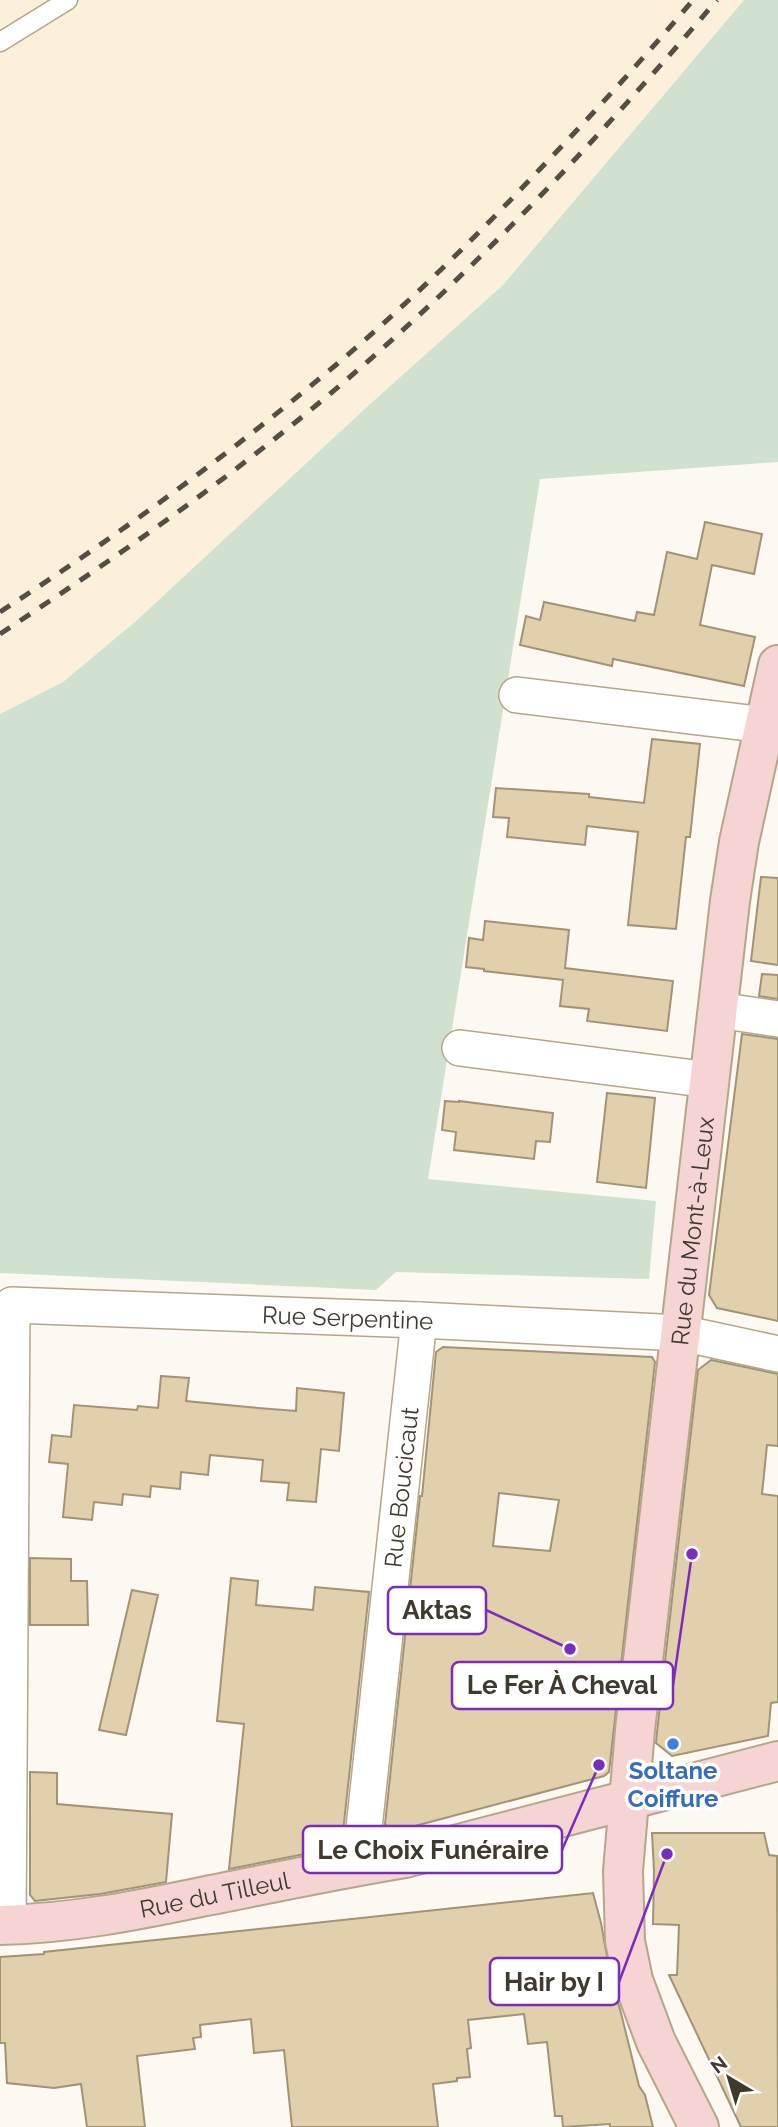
<svg xmlns="http://www.w3.org/2000/svg" width="778" height="2127" viewBox="0 0 778 2127" font-family="Raleway,sans-serif">
<style>
.built{fill:#fcf0da}
.green{fill:#d0e2cf}
.building{fill:#e2cfac;stroke:#a29377;stroke-width:2;fill-rule:evenodd}
.lines{fill:none;stroke-linecap:round;stroke-linejoin:round}
.lane-casing{stroke:#b5a689;stroke-width:21}
.street-casing{stroke:#b5a689;stroke-width:38}
.secondary-casing{stroke:#b5a689;stroke-width:42}
.lane{stroke:#fff;stroke-width:18}
.street{stroke:#fff;stroke-width:35}
.secondary{stroke:#f5d4d3;stroke-width:38}
.rail{stroke:#544e43;stroke-width:5;stroke-dasharray:12 12;stroke-linecap:butt}
.shop-dot{fill:#3f7fe0;stroke:#fff;stroke-width:2.5}
.labels{text-anchor:middle;dominant-baseline:central;stroke-width:7;stroke-linejoin:round;paint-order:stroke}
.street-label{font-size:24px;fill:#40392e;stroke:#fff}
.shop-label{font-size:24px;font-weight:bold;fill:#366cbe;stroke:#fff}
.leader{fill:none;stroke:#7b2cbf;stroke-width:2.5}
.callout-dot{fill:#7b2cbf;stroke:#fff;stroke-width:2.5}
.callout{fill:#fff;stroke:#7b2cbf;stroke-width:2.5}
.callout-label{font-size:26px;text-anchor:middle;font-weight:bold;fill:#40392e}
</style>
<rect width="100%" height="100%" fill="#fcf9f3"/>
<polygon class="built" points="0,0 744,0 503,285 369,405 136,621 63,682 0,714"/>
<polygon class="green" points="744,0 778,0 778,462 540,479 428,1179 656,1201 649,1279 396,1272 376,1290 0,1273 0,714 63,682 136,621 369,405 503,285"/>
<g class="building">
<polygon points="705,522 762,534 754,574 712,565 700,625 755,637 744,686 613,659 612,666 520,645 526,616 540,620 544,602 635,621 637,612 654,615 667,552 697,559"/>
<polygon points="652,739 700,744 690,837 686,837 676,929 628,925 638,832 587,826 585,845 507,837 509,818 493,817 496,788 589,794 589,797 644,803"/>
<polygon points="761,877 778,878 778,965 751,961"/>
<polygon points="485,921 569,930 565,968 673,981 667,1031 587,1021 589,1009 560,1006 563,980 484,971 484,969 466,967 469,938 483,940"/>
<polygon points="762,974 778,975 778,999 759,996"/>
<polygon points="742,1034 778,1039 778,1321 717,1308 709,1295"/>
<polygon points="607,1093 655,1098 646,1188 597,1182"/>
<polygon points="445,1101 459,1102 459,1101 553,1113 550,1142 536,1141 534,1159 454,1150 456,1132 442,1130"/>
<path d="M443,1347L652,1357L655,1362L609,1772L604,1776L392,1832L385,1824L420,1496H422L436,1352ZM499,1493L559,1500L550,1551L493,1546Z"/>
<polygon points="711,1360 778,1374 778,1446 767,1445 762,1494 778,1496 778,1702 771,1703 768,1736 672,1756 656,1743 657,1732 698,1370"/>
<polygon points="161,1376 189,1378 186,1401 258,1408 296,1411 297,1388 344,1393 339,1451 321,1449 316,1502 287,1500 289,1483 261,1481 263,1460 210,1455 208,1475 181,1472 180,1489 151,1486 150,1497 123,1494 122,1505 94,1502 92,1520 63,1517 68,1464 49,1462 52,1435 71,1437 74,1405 137,1410 138,1406 158,1408"/>
<polygon points="30,1558 71,1559 71,1581 87,1581 88,1625 30,1625"/>
<polygon points="231,1578 258,1581 256,1605 313,1610 315,1587 369,1592 342,1841 335,1848 229,1869 244,1724 217,1721"/>
<polygon points="132,1590 158,1595 126,1735 99,1730"/>
<polygon points="30,1772 57,1773 57,1804 172,1814 166,1882 100,1894 35,1901 30,1895"/>
<polygon points="652,1833 764,1833 769,1855 777,1856 778,2127 741,2127 669,1975 677,1975 679,1925 653,1924 654,1871"/>
<polygon points="593,1893 601,1923 612,1984 620,2009 639,2086 645,2095 653,2127 610,2127 610,2124 563,2127 562,2116 555,2116 547,2042 528,2044 524,2014 468,2020 471,2048 467,2049 470,2077 457,2078 457,2081 433,2084 438,2127 292,2127 284,2050 254,2053 251,2019 200,2025 201,2037 193,2038 195,2049 137,2056 145,2127 87,2127 81,2084 54,2088 7,2083 5,2043 0,2043 0,1957 44,1954 44,1952"/>
</g>
<g class="lines">
<g class="lane-casing">
<polyline id="lane" points="0,42 68,0"/>
</g>
<g class="street-casing">
<g id="street">
<polyline points="517,695 764,725"/>
<polyline points="718,1010 778,1019"/>
<polyline points="460,1048 710,1080"/>
<path id="s1" d="M360,1865L419,1320"/>
<path id="s2" d="M8,1925L12,1305L419,1320L681,1333L778,1354"/>
</g>
</g>
<g class="secondary-casing">
<g id="secondary">
<path id="s3" d="M0,1925C69,1924 139,1910 206,1896C272,1883 338,1869 405,1858L778,1761"/>
<path id="s4" d="M699,2127L656,2042L633,1980L625,1941L623,1871L635,1730L730,901L739,842L778,665"/>
</g>
</g>
<use href="#lane" class="lane"/>
<use href="#street" class="street"/>
<use href="#secondary" class="secondary"/>
<g class="rail">
<path d="M0,612C117,536 230,454 337,364C409,303 476,237 540,169C593,114 644,58 693,0"/>
<path d="M0,634C100,568 199,500 292,425C449,299 587,152 717,0"/>
</g>
</g>
<circle class="shop-dot" cx="673" cy="1744" r="7"/>
<g class="labels">
<g class="street-label">
<text stroke="none"><textPath href="#s4" startOffset="915">Rue du Mont-à-Leux</textPath></text>
<text stroke="none"><textPath href="#s2" startOffset="956">Rue Serpentine</textPath></text>
<text stroke="none"><textPath href="#s1" startOffset="380">Rue Boucicaut</textPath></text>
<text stroke="none"><textPath href="#s3" startOffset="217">Rue du Tilleul</textPath></text>
</g>
<g class="shop-label">
<text x="673" y="1770">Soltane<tspan x="673" dy="28">Coiffure</tspan></text>
</g>
</g>
<path class="leader" d="M570 1649L486 1610M692 1554L673 1685M599 1765L562 1850M667 1854L619 1982"/>
<g class="callout-dot">
<circle cx="570" cy="1649" r="7"/>
<circle cx="692" cy="1554" r="7"/>
<circle cx="599" cy="1765" r="7"/>
<circle cx="667" cy="1854" r="7"/>
</g>
<g class="callout">
<rect x="388" y="1587" width="98" height="47" rx="7"/>
<rect x="452" y="1662" width="221" height="47" rx="7"/>
<rect x="303" y="1826" width="259" height="47" rx="7"/>
<rect x="490" y="1958" width="129" height="47" rx="7"/>
</g>
<g class="callout-label">
<text x="437" y="1619">Aktas</text>
<text x="562" y="1694">Le Fer À Cheval</text>
<text x="433" y="1859">Le Choix Funéraire</text>
<text x="554" y="1991">Hair by I</text>
</g>
<g transform="translate(729 2078) rotate(322)" stroke="#ffffff" stroke-width="5" paint-order="stroke">
<path d="M0-5L12 26L0 18L-12 26Z" fill="#40392e"/>
<text y="-10" font-size="19" font-weight="bold" text-anchor="middle" fill="#40392e">N</text>
</g>
</svg>
